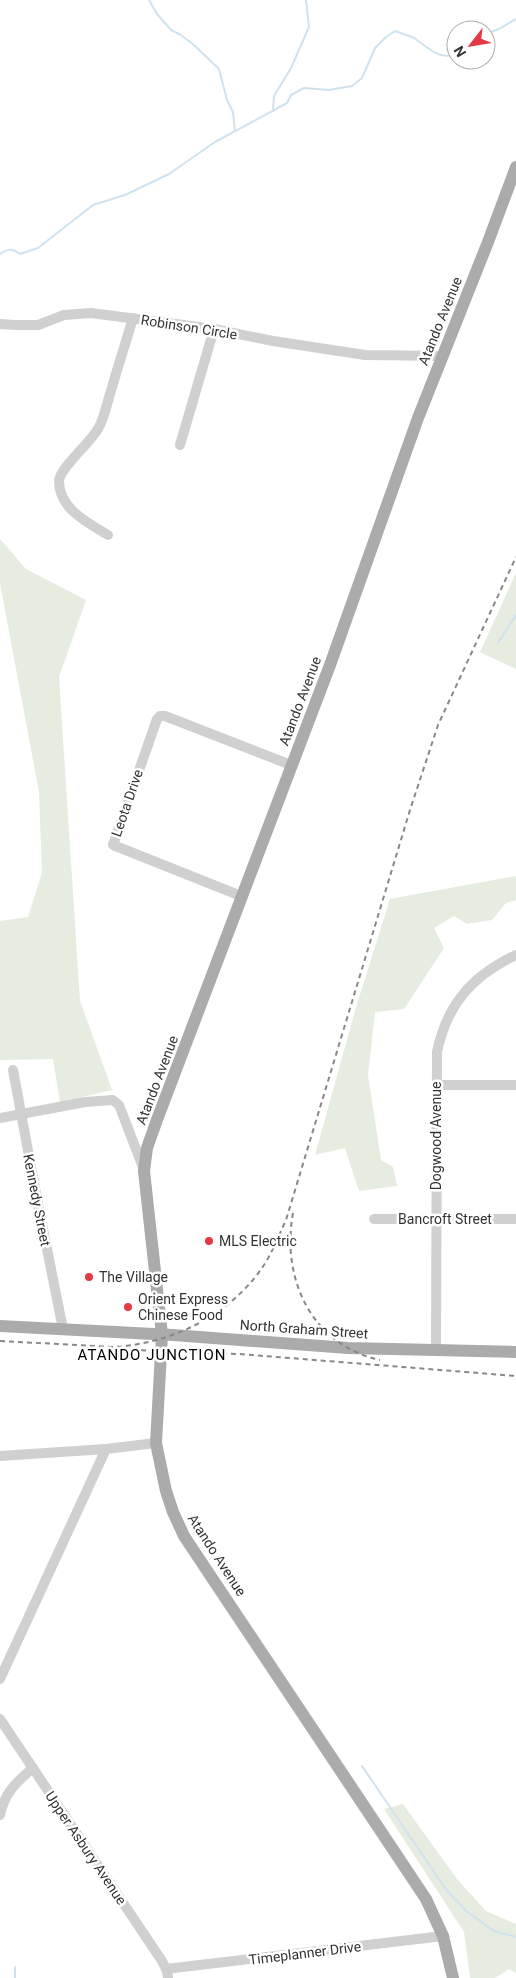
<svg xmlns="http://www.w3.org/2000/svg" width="516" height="1978" font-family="Roboto,sans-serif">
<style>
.green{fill:#e6ecdf}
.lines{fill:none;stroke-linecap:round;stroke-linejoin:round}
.stream{stroke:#cfe2ee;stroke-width:2}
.minor{stroke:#d0d0d0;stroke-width:10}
.major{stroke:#ababab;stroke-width:12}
.rail{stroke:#888;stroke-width:2;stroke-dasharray:5 4;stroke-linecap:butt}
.poi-dot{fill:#e63946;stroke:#fff;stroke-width:2}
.labels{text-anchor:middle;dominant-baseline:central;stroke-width:5;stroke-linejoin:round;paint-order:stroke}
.street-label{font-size:14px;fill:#333;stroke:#fff}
.poi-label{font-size:14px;fill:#333;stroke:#fff;text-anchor:start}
.neighbourhood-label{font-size:15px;letter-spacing:1px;fill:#000;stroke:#fff}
</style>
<rect width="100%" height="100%" fill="#fff"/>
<g class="green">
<polygon points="0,539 26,569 86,600 59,677 80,1001 112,1090 60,1102 53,1059 0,1060 0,921 28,917 42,873 39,792 0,583"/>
<polygon points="516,573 516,669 480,652"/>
<polygon points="516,876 516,900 506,903 492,920 467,924 454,916 434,928 444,948 404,1009 375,1012 368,1075 381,1160 393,1167 397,1186 359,1191 345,1148 315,1155 357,1004 390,899"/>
<polygon points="403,1804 457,1879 486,1911 516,1924 516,1973 509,1969 495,1978 470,1978 464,1932 384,1809"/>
</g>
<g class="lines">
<g class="stream">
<polyline points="149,0 157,14 171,30 181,35 194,45 219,69 227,100 233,112 235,131"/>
<polyline points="488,33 499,29 516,19"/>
<polyline points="273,111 274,96 291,68 309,27 306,0"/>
<path d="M0,254C8,249 12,248 20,254L38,248L93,205L125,195L169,174L215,142L287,103L291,95L304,88L329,90L352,86L362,78L375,48L386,37L395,31C401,33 408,35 414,38C425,45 443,64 456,52"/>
<polyline points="498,643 516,615"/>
<polyline points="362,1766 445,1888 466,1911 494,1931 516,1937"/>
<polyline points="15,1978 15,1967"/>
</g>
<g class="minor">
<polyline points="0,324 15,325 38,325 64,315 91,313 214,329 273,341 365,355 443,356"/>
<polyline points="180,445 214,329"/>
<path d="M108,535C88,523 59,509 59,481C60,467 91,443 99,427C105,416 107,402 111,391C118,366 126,342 133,318"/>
<polyline points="241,896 113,845 157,719 160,716 165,716 291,765"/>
<polyline points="13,1070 37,1199 63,1329"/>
<polyline points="436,1085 516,1085"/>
<polyline points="0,1118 85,1102 113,1100 119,1105 144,1170"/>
<polyline points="374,1219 516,1219"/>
<path d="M436,1351L437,1052C447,1004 472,976 516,955"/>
<polyline points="0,1456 106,1449"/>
<polyline points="0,1679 106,1449 156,1443"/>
<polyline points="0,1719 162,1961 167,1971 168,1978"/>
<path d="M0,1815C4,1794 16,1782 33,1768"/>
<polyline points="166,1969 443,1936"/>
</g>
<g class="major">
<polyline points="0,1326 173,1335 348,1348 516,1352"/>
<polyline points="453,1978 443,1936 426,1899 184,1536 173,1512 166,1491 156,1443 162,1335 144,1171 147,1148 158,1117 330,665 418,418 488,242 516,167"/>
</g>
<g class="rail">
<path d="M293,1213C281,1278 311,1345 380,1360"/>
<path d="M0,1341L115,1347C173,1343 231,1315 264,1265C273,1251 279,1235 286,1220L410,810L438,725L516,557"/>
<polyline points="132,1350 239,1354 516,1376"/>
</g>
</g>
<g class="poi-dot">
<circle cx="209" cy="1241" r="5"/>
<circle cx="89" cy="1277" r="5"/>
<circle cx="128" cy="1307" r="5"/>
</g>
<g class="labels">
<g class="street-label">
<text transform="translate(440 321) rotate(-68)">Atando Avenue</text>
<text transform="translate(189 327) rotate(9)">Robinson Circle</text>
<text transform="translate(300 701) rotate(-69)">Atando Avenue</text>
<text transform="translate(127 803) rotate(-71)">Leota Drive</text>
<text transform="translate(157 1080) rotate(-69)">Atando Avenue</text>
<text transform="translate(436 1136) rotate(-90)">Dogwood Avenue</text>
<text transform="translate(37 1200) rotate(79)">Kennedy Street</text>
<text x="445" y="1219">Bancroft Street</text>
<text transform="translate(304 1329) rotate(4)">North Graham Street</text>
<text transform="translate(217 1555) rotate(57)">Atando Avenue</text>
<text transform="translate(86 1848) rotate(56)">Upper Asbury Avenue</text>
<text transform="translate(305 1953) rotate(-7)">Timeplanner Drive</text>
</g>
<g class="poi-label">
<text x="219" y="1241">MLS Electric</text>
<text x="99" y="1277">The Village</text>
<text x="138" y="1299">Orient Express<tspan x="138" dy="16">Chinese Food</tspan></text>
</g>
<g class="neighbourhood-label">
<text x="152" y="1355">ATANDO JUNCTION</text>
</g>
</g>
<g transform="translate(471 45) rotate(239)"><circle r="24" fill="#ffffff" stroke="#adadad"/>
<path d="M0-4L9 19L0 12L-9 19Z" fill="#e63946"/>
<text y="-8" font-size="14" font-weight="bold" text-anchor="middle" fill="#333333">N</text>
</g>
</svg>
